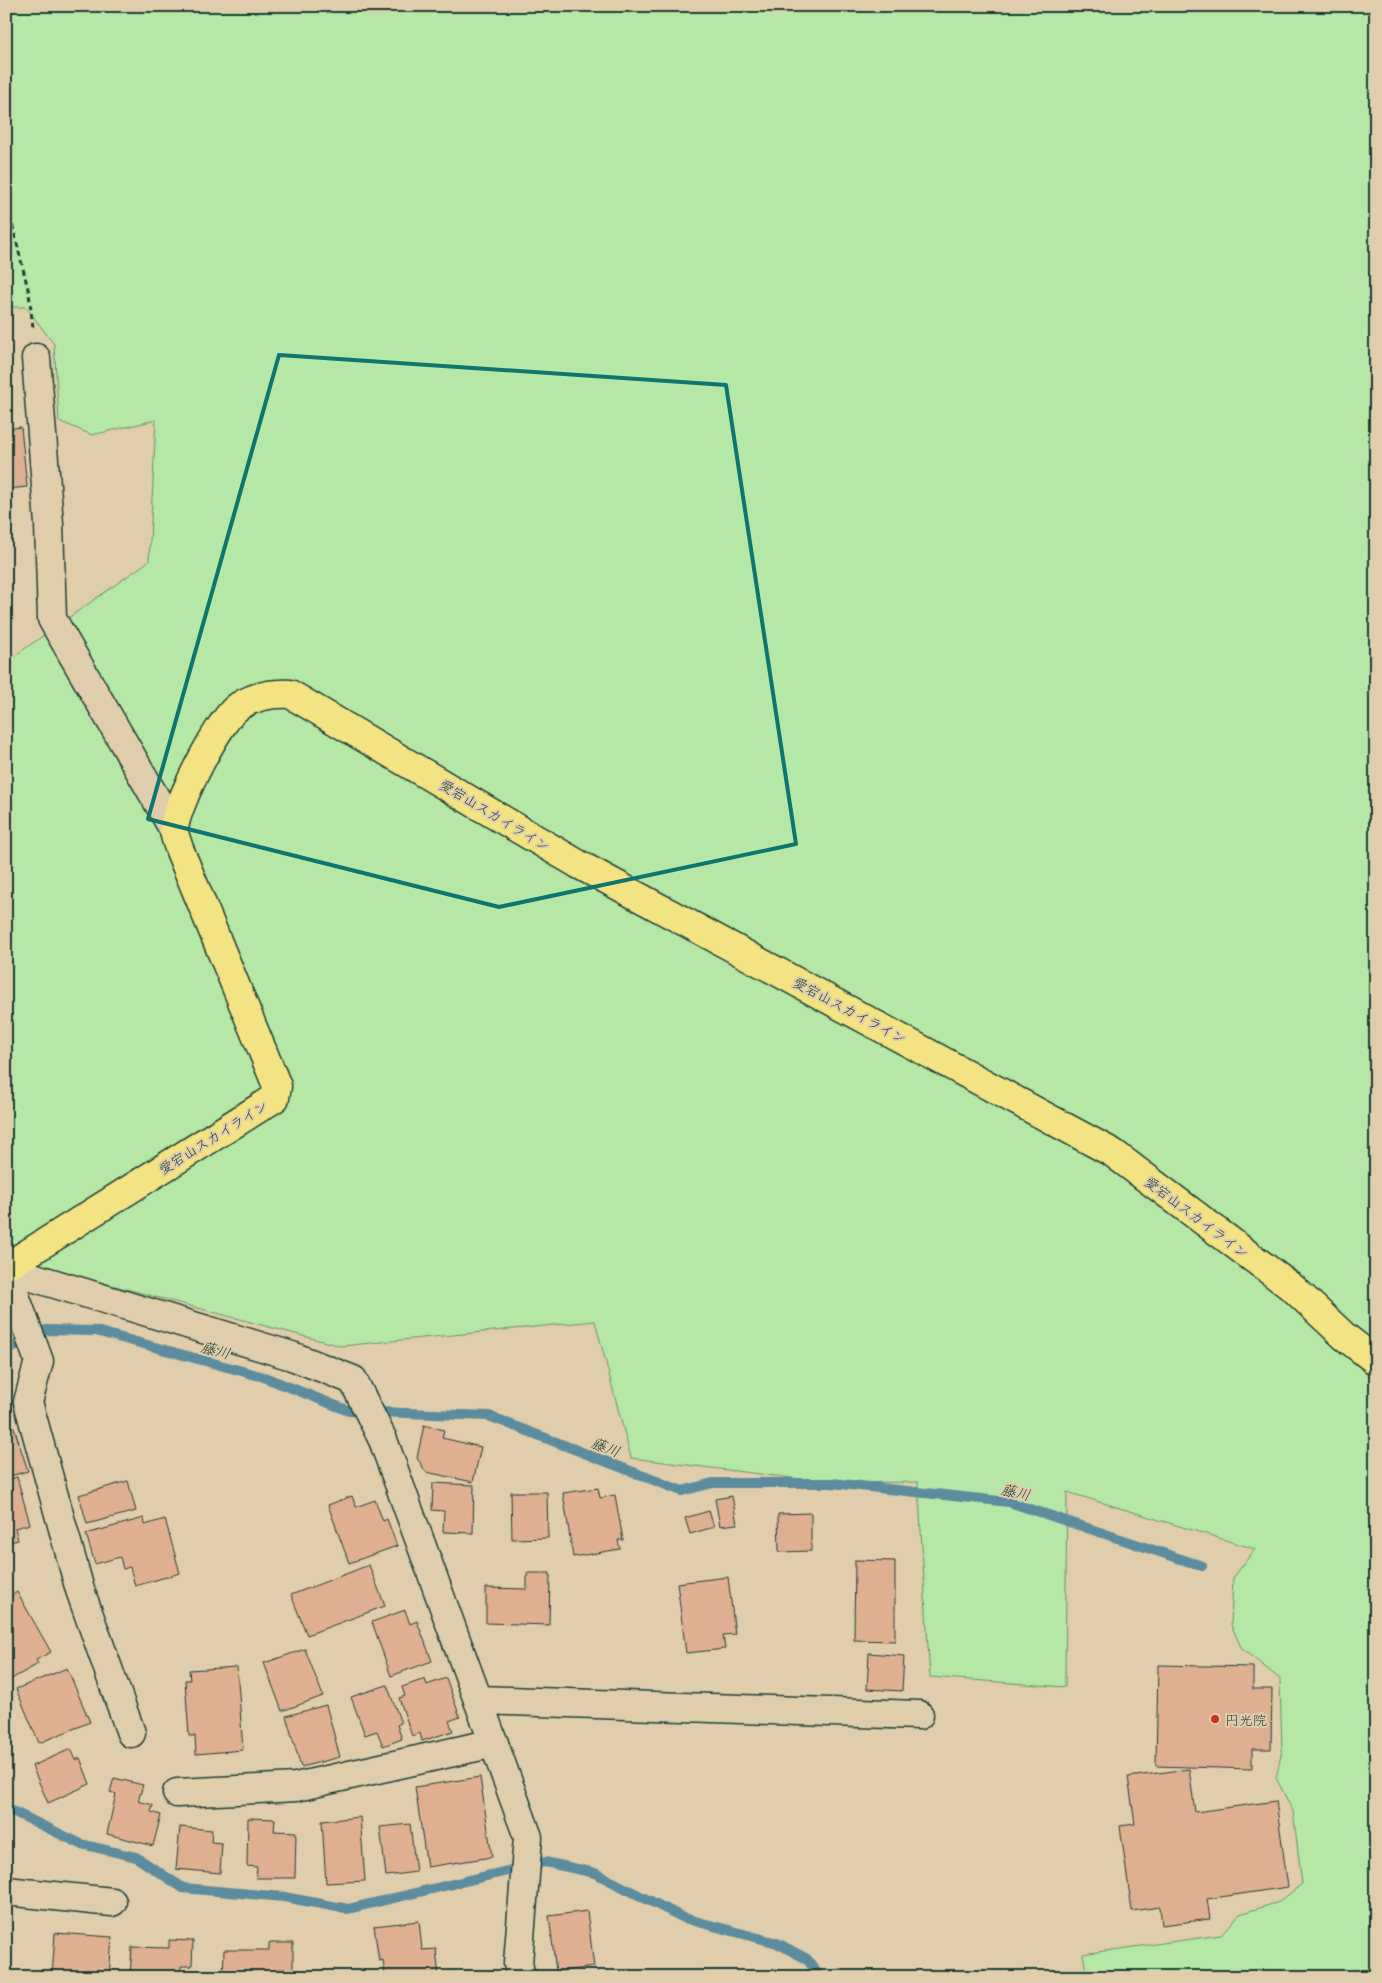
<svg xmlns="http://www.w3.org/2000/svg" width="1382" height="1983" font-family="'Playpen Sans','Klee One',sans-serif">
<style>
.green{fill:#b5e7a7;stroke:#6a926e}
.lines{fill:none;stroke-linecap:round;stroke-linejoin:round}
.stream{stroke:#5b8c9d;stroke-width:10}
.building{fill:#dfaf91;stroke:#1f3d34}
.minor-casing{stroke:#1f3d34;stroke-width:31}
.major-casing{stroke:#1f3d34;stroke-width:31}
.path{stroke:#1f3d34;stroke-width:3;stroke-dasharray:5 4;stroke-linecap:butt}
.minor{stroke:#e0cdab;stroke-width:28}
.major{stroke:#f4e382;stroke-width:28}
.marked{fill:none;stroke:#0f766e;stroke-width:4;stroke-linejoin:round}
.poi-dot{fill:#c8321e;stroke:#e0cdab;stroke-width:2}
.labels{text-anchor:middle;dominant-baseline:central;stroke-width:4;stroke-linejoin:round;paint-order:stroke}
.street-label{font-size:14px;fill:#1f3d34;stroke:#e0cdab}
.poi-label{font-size:14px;fill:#1f3d34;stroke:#e0cdab;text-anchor:start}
.water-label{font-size:15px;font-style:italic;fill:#24443d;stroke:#e0cdab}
</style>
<rect width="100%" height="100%" fill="#e0cdab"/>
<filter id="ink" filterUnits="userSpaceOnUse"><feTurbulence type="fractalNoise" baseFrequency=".02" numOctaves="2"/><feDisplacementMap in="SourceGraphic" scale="10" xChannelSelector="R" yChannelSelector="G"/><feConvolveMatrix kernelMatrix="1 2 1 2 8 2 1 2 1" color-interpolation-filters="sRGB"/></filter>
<g filter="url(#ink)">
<polygon class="green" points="20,6 1376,6 1376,1977 1087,1977 1083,1954 1221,1935 1240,1914 1279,1902 1302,1884 1293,1811 1276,1778 1282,1751 1280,1679 1242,1649 1231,1625 1233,1578 1255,1549 1067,1492 1065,1687 930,1677 918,1482 832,1483 631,1458 595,1321 341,1346 13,1259 6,1247 6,662 149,561 156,420 92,435 59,421 54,344 26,307 6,307 6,10"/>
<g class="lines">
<g class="stream">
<polyline points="6,1350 46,1330 96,1331 264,1377 349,1411 489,1416 682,1491 713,1483 832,1483 1009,1502 1202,1566"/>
<polyline points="6,1808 81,1844 136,1857 183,1888 284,1897 348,1909 545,1862 595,1873 684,1918 777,1943 807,1959 820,1977"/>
</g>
</g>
<g class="building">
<polygon points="6,419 7,429 21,427 27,487 8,489"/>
<polygon points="9,1412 28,1471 6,1477 6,1413"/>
<polygon points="424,1425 444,1430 442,1438 481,1447 473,1482 426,1472 417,1458"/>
<polygon points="17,1477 30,1524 15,1528 18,1540 6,1543 6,1480"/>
<polygon points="128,1481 136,1511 87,1524 79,1495"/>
<polygon points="433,1483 474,1485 473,1533 443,1532 444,1511 432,1510"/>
<polygon points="598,1488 600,1498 615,1495 623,1540 618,1540 620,1549 573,1557 563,1493"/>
<polygon points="511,1492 547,1492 548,1538 512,1539"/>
<polygon points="352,1496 356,1507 375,1500 383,1521 387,1519 397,1546 349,1563 328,1505"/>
<polygon points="732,1496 737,1524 720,1526 715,1499"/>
<polygon points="709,1511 714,1527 690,1534 685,1518"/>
<polygon points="811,1513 811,1551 779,1552 778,1514"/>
<polygon points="144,1518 145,1525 165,1519 180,1573 135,1586 130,1567 123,1569 120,1557 95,1564 86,1534"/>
<polygon points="855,1560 895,1561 895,1641 854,1640"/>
<polygon points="369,1565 385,1606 307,1635 291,1595"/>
<polygon points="527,1573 550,1573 549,1625 486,1623 486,1588 527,1589"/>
<polygon points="728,1577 735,1634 723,1635 725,1649 686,1653 677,1583"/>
<polygon points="17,1592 51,1652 36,1660 38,1664 6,1682 6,1599"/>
<polygon points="405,1610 410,1624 417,1621 432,1661 391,1676 372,1622"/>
<polygon points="305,1649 323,1696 282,1711 264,1663"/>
<polygon points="869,1653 904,1656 902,1691 867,1689"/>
<polygon points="1158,1665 1253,1667 1253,1689 1272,1689 1271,1749 1252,1749 1252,1769 1156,1766"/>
<polygon points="237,1667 243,1750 196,1754 195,1736 189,1736 185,1680 190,1680 189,1670"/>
<polygon points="67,1668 90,1722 39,1743 16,1689"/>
<polygon points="446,1678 460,1717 449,1721 453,1731 422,1741 420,1733 412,1736 399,1698 405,1696 402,1687 425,1679 427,1685"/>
<polygon points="387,1685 401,1723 397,1725 402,1739 383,1746 377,1731 365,1735 351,1697"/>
<polygon points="326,1705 340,1757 301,1767 286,1716"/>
<polygon points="71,1749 76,1760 80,1758 90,1784 48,1803 32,1766"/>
<polygon points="1189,1769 1195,1812 1276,1801 1288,1887 1207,1899 1210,1919 1162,1925 1160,1907 1132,1911 1120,1826 1135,1824 1128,1777"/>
<polygon points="480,1777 492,1857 427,1867 415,1787"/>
<polygon points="114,1778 143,1785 138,1801 153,1805 151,1812 161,1815 153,1846 107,1834 116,1794 110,1792"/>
<polygon points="360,1817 365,1881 326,1883 322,1821"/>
<polygon points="248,1818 275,1819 274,1831 296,1832 295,1878 256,1878 257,1867 247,1866"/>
<polygon points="410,1824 416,1872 386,1876 380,1827"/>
<polygon points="180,1827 212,1830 211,1842 222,1843 220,1873 176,1869"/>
<polygon points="587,1911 594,1967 556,1972 549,1916"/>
<polygon points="419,1921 422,1950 436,1949 439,1977 385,1977 383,1960 379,1961 374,1926"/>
<polygon points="55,1933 112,1937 109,1977 52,1977"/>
<polygon points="169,1940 193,1941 192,1966 181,1966 180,1977 130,1977 132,1947 169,1948"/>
<polygon points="269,1943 293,1943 293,1969 277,1969 277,1977 223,1977 224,1950 269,1950"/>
</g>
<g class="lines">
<defs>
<g id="minor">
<polyline points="36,358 49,524 52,619 174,830"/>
<polyline points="6,1269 292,1356 353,1380 383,1440 528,1837 518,1963 521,1977"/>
<polyline points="6,1271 39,1361 28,1402 80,1590 131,1733"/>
<polyline points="478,1700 919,1715"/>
<polyline points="177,1793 296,1787 494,1743"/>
<polyline points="6,1891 112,1902"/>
</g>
<path id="major" d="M6,1267L275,1098L277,1086L180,851C178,845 174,836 174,829C176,805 219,719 239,706C255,696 271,693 290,694L578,864L1113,1153L1294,1289L1344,1336L1376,1361"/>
</defs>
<use href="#minor" class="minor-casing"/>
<use href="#major" class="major-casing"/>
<polyline class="path" points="6,199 29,293 33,328"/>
<use href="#minor" class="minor"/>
<use href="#major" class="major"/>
</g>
</g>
<path class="marked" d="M279,355L726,385L796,844L499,907L148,819Z"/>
<circle class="poi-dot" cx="1215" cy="1719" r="5"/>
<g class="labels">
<g class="street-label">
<text transform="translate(495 815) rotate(31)">愛宕山スカイライン</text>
<text transform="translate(850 1010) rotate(28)">愛宕山スカイライン</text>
<text transform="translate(213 1137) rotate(-32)">愛宕山スカイライン</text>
<text transform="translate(1197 1217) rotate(37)">愛宕山スカイライン</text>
</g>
<g class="poi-label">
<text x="1225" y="1719">円光院</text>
</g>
<g class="water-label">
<text transform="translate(216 1349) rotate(15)">藤川</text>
<text transform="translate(606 1446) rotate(21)">藤川</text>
<text transform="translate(1016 1491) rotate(13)">藤川</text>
</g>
</g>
<rect width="1382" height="1983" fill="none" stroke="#e0cdab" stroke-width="25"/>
<rect x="12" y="12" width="1357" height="1958" fill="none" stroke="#1f3d34" stroke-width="2" filter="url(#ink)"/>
</svg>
